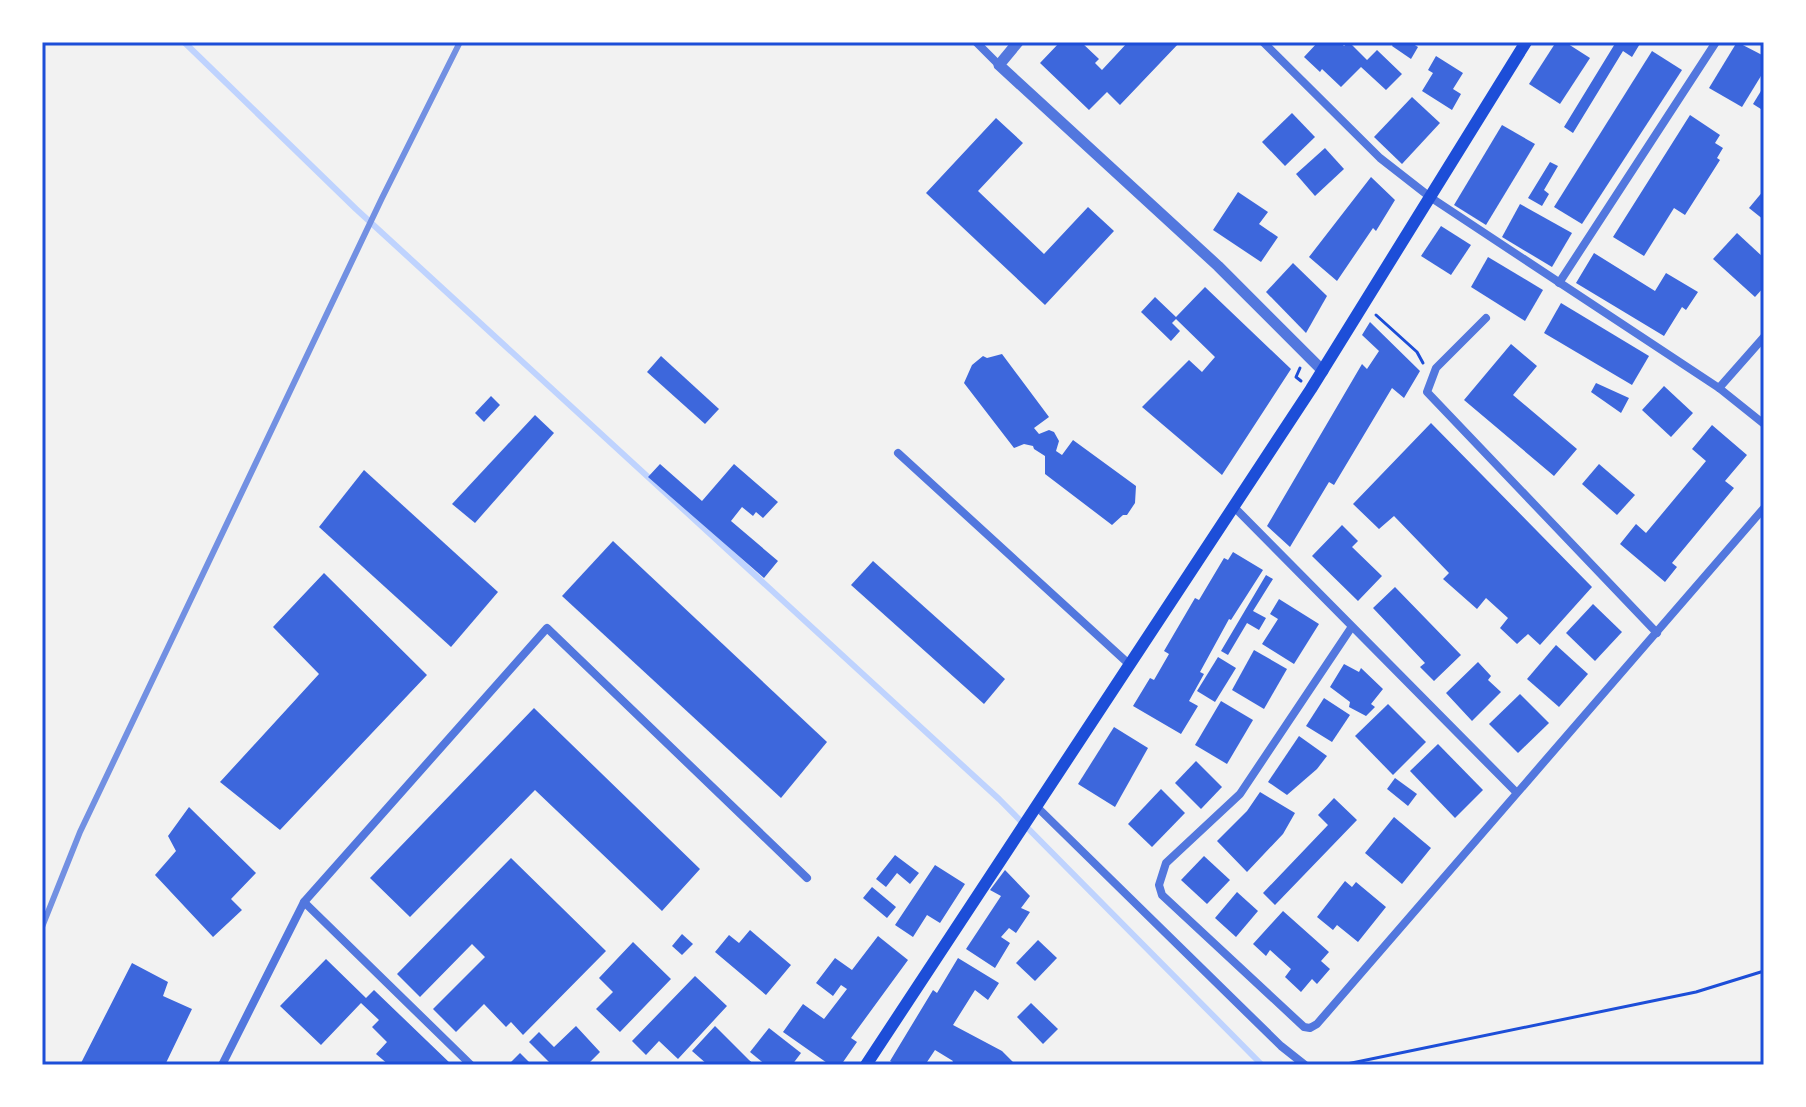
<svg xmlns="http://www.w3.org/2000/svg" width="1806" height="1107" font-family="Roboto,sans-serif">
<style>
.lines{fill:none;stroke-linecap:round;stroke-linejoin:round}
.stream{stroke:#bfd3fe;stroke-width:6}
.building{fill:#3d67dc}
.path{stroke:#1d4ed8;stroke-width:3}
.minor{stroke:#5277de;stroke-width:8}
.tertiary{stroke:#5277de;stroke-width:11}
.secondary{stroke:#1d4ed8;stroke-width:12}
.rail{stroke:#7290e2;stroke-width:6}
.neatline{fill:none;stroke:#1d4ed8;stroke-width:3}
</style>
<rect width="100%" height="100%" fill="#f2f2f2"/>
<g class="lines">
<polyline class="stream" points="184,42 356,209 999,799 1262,1065"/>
</g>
<g class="building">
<polygon points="1060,42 1081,42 1099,59 1095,63 1102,70 1128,42 1180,42 1120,105 1107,92 1089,110 1040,63"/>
<polygon points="1318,42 1340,42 1344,46 1349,42 1367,60 1377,50 1402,74 1386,90 1361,67 1341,87 1322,69 1320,72 1304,57"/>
<polygon points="1394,42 1410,42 1418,47 1411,59 1392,46"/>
<polygon points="1556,42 1565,42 1590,58 1560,104 1529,84"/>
<polygon points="1616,42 1641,42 1632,57 1623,51 1573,133 1564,127"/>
<polygon points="1737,42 1764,56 1764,71 1742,107 1709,88"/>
<polygon points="1652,51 1682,70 1582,224 1554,207"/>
<polygon points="1436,56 1463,73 1453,89 1461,94 1452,110 1422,91 1433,73 1428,70"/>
<polygon points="1764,86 1764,111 1753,104"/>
<polygon points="1412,97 1440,123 1402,164 1374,137"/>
<polygon points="1292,113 1315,137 1285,166 1262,142"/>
<polygon points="1690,115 1720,135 1715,143 1723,148 1717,158 1720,160 1685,215 1674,208 1644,256 1613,237"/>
<polygon points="996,118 1023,143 978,191 1044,254 1088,207 1114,231 1045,305 926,193"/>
<polygon points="1502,125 1535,144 1486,225 1454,205"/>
<polygon points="1325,148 1344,169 1315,196 1296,174"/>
<polygon points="1550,162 1558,166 1544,190 1549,194 1542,206 1528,198"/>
<polygon points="1371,177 1395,200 1376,231 1373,228 1337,281 1309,257"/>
<polygon points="1764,190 1764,220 1749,208"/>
<polygon points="1238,192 1268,212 1259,224 1278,237 1261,262 1213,230"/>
<polygon points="1520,204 1572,233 1552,267 1502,237"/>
<polygon points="1441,226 1471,245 1451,275 1421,256"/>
<polygon points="1737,233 1764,258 1764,287 1755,297 1713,259"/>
<polygon points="1594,253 1655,291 1666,273 1698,292 1686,310 1682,307 1664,336 1576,283"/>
<polygon points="1488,257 1543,290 1525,321 1471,287"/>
<polygon points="1293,263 1327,296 1306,333 1266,292"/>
<polygon points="1205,287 1291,369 1222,475 1142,407 1189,360 1202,372 1215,357 1176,319 1172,323 1180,331 1171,341 1141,312 1155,297 1176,317"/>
<polygon points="1561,303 1649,356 1632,385 1544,333"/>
<polygon points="1370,322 1420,371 1404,398 1392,388 1334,485 1329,482 1290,547 1267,526 1362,364 1367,369 1379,351 1362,335"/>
<polygon points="1511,344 1537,366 1513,395 1577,449 1554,476 1464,400"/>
<polygon points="1002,354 1049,417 1034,428 1039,434 1049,430 1054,432 1059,441 1056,451 1062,455 1073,440 1136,486 1135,503 1127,515 1123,515 1112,525 1045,474 1045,456 1034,449 1033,446 1024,444 1014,448 964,383 972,365 983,356 987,358"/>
<polygon points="661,356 719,409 705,424 647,372"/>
<polygon points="1596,383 1629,398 1621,413 1591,392"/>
<polygon points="1664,386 1693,413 1671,437 1642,410"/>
<polygon points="491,396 500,405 484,422 475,413"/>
<polygon points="535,415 554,433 475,523 452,504"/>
<polygon points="1431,423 1592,587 1540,645 1528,634 1517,644 1500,628 1508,618 1486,598 1477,609 1443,579 1449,573 1394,516 1379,529 1353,504"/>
<polygon points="1712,425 1747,455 1725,481 1734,488 1672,563 1677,567 1665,582 1620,544 1636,524 1646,533 1706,461 1692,449"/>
<polygon points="660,464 702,501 734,464 778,502 763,518 756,512 753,516 742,507 731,521 778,561 764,578 648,477"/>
<polygon points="1599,464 1635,495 1617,515 1582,484"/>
<polygon points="364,470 498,592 451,647 319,527"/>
<polygon points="1342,525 1358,541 1352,547 1382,576 1358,601 1312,556"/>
<polygon points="613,541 827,742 781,798 562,596"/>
<polygon points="1233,552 1263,570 1231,620 1229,619 1200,672 1204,674 1189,701 1198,706 1181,734 1133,706 1150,678 1154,680 1169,654 1164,651 1195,598 1199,600 1224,558 1228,560"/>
<polygon points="873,561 1005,679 984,704 851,585"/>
<polygon points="324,573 427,675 280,830 220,782 319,674 273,627"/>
<polygon points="1266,575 1273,579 1253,611 1266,618 1259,630 1247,623 1228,655 1221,651"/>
<polygon points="1395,587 1461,655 1434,681 1420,667 1425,663 1373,608"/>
<polygon points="1279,599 1319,624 1294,664 1262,644 1278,619 1270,614"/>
<polygon points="1593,604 1622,632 1595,661 1566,633"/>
<polygon points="1556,645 1588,674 1559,707 1527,679"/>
<polygon points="1254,650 1287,669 1264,709 1232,690"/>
<polygon points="1218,657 1236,668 1215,702 1197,691"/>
<polygon points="1478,662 1491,676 1488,680 1501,692 1472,721 1446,693"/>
<polygon points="1344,664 1359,672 1361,668 1383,689 1371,704 1375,707 1366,716 1349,707 1350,702 1330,687"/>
<polygon points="1520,694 1549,723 1518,753 1489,724"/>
<polygon points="1324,698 1350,715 1332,742 1306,726"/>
<polygon points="1221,701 1253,720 1227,764 1195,745"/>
<polygon points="1388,704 1426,742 1393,775 1355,736"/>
<polygon points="534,708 700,869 662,911 535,790 410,917 370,878"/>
<polygon points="1114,727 1148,748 1115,807 1078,784"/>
<polygon points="1299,736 1327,756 1317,769 1287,795 1268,782"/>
<polygon points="1438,744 1483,790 1455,818 1410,771"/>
<polygon points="1196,761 1222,787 1201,809 1175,783"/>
<polygon points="1395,778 1417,794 1408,806 1387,789"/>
<polygon points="1161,789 1185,813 1152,847 1128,824"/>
<polygon points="1260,792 1295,813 1283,834 1247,872 1217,841 1247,811"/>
<polygon points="1334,798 1357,820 1275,905 1263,893 1328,825 1318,815"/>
<polygon points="189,807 256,873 231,899 242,910 213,937 155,875 176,851 168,836"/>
<polygon points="1394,817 1431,848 1402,884 1365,853"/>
<polygon points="895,855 919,873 910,884 897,873 886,887 876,879"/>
<polygon points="1204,856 1230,880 1207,904 1181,880"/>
<polygon points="511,858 606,951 523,1035 511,1022 506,1027 484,1004 456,1032 433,1009 485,957 472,944 420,997 397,974"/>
<polygon points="935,865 965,884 940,923 927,915 913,937 895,925"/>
<polygon points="1005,870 1030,896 1021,908 1030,912 1016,933 1009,928 1001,937 1010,943 995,968 966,949 1001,896 990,890"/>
<polygon points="1345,881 1352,887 1356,882 1386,907 1358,942 1337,925 1333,930 1317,917"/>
<polygon points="872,887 896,907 887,918 863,898"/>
<polygon points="1237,892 1258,911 1236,937 1215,918"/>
<polygon points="1283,911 1329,952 1321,961 1330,969 1317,984 1312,979 1301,992 1285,977 1291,969 1270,950 1266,956 1253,944"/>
<polygon points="750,930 791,965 766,995 715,952 729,935 739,943"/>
<polygon points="682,934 693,944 682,955 672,946"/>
<polygon points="878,936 908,960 851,1038 857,1042 841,1065 830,1065 783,1032 803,1004 824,1019 847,989 841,985 833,996 816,983 835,958 852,970"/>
<polygon points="1038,940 1057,958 1035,981 1016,963"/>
<polygon points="633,942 671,979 620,1032 596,1009 613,992 599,978"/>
<polygon points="958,958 999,983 988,1000 975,990 953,1025 1002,1051 1016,1065 951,1065 953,1061 935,1050 925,1065 897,1065 890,1061 933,990 937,993"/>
<polygon points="326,959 366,998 374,990 452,1065 389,1065 376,1054 387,1042 372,1027 379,1020 361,1003 321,1045 280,1006"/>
<polygon points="132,963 168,982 163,996 192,1009 165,1065 80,1065"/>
<polygon points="695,976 727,1006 678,1059 659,1041 646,1055 632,1041"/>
<polygon points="1031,1003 1058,1029 1043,1044 1017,1017"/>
<polygon points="576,1026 600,1052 587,1065 552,1065 529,1042 539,1032 554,1047"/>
<polygon points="715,1026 749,1060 755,1065 708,1065 692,1051"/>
<polygon points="769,1028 801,1053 792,1065 766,1065 750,1052"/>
<polygon points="520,1053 532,1065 508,1065"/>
</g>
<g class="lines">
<g class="path">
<polyline points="1376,315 1417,352 1423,363"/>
<polyline points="1300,368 1296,377 1301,381"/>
<polyline points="1342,1065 1696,992 1764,971"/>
</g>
<g class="minor">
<polyline points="976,42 999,65"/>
<polyline points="1263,42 1380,158 1430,197 1719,388 1764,424"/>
<polyline points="1559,283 1716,42"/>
<polyline points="1486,318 1436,368 1427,392 1657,633"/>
<polyline points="1719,388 1764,337"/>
<polyline points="898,453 1130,665"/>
<polyline points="1234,507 1516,792"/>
<polyline points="1351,628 1240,794 1166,863 1159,885 1162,895 1304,1027 1310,1028 1317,1024 1764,508"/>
<polyline points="1037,807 1281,1046 1305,1065"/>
<polyline points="304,902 471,1065"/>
<polyline points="222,1065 304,902 547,628 807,878"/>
</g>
<polyline class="tertiary" points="1018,42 999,65 1218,266 1323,371"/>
<polyline class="secondary" points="866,1065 1311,389 1526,42"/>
<polyline class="rail" points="42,927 80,832 382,198 460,42"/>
</g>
<rect width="1806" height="1107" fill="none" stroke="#ffffff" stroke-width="88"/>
<rect x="44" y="44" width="1718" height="1019" class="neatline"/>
</svg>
